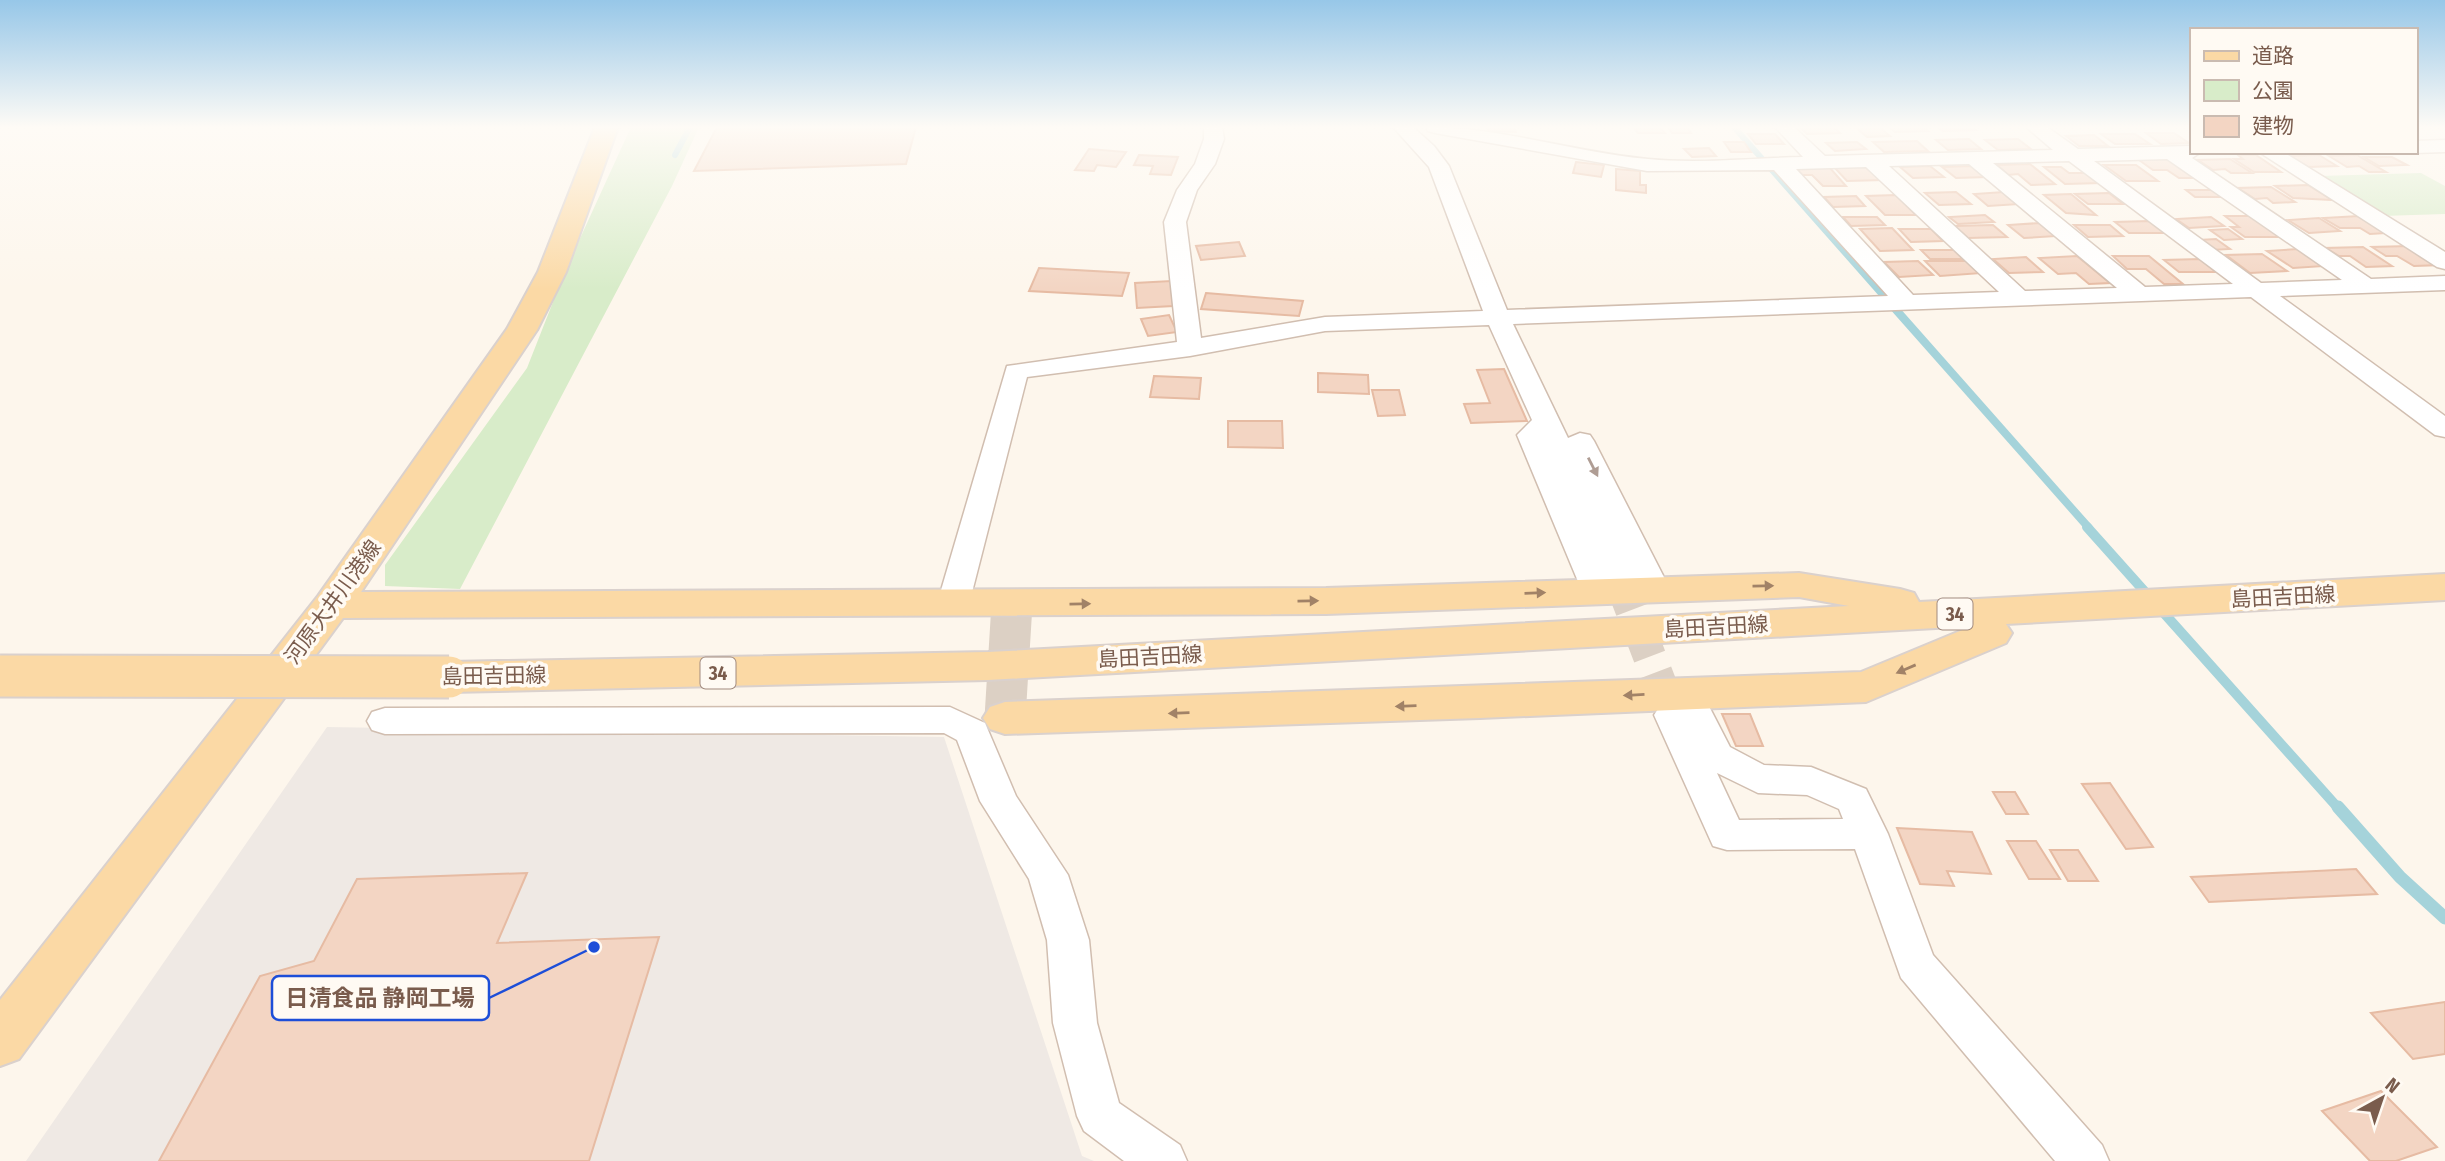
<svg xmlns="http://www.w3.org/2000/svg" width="2445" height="1161" font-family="'Fira Sans Condensed','Noto Sans JP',sans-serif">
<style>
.industrial{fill:#efe9e4}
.green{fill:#d8ecc9}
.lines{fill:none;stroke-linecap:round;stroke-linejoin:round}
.stream-far3{stroke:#a5d3da;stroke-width:6}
.stream-far2{stroke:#a5d3da;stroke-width:8}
.stream-far1{stroke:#a5d3da;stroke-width:10}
.stream{stroke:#a5d3da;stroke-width:13}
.building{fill:#f3d5c3;stroke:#e6bba3;stroke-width:2}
.minor-tunnel{stroke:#dcd0c4;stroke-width:33;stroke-dasharray:33 17;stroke-linecap:butt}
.major-tunnel{stroke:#dcd0c4;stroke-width:41;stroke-dasharray:41 21;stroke-linecap:butt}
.minor-casing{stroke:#d1beb0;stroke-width:3}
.major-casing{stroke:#dad1cd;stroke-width:4}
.minor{fill:#fff;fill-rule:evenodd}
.major{fill:#fbd9a5;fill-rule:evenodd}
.major-bridge-casing{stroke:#dad1cd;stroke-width:45;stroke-linecap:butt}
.major-bridge{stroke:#fbd9a5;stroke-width:41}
.oneway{fill:#af9d94}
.oneway2{fill:#a18267}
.labels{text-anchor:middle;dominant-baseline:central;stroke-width:7;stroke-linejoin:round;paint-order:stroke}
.shield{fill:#fffaf3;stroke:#a28b7f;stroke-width:2}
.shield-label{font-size:19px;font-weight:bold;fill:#7a5c4d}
.street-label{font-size:21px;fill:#7a5c4d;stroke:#fffaf3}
.leader{fill:none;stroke:#1d4ed8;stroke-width:2.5}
.callout-dot{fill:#1d4ed8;stroke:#fffaf3;stroke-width:2.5}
.callout{fill:#fffaf3;stroke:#1d4ed8;stroke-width:2.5}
.callout-label{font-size:23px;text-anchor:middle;font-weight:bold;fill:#7a5c4d}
</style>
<rect width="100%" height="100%" fill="#fdf6ec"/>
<polygon class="industrial" points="327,727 944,737 1082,1156 1094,1161 26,1161"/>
<g class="green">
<polygon points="631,127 699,127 672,186 460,589 385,586 385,565 527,368 566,269"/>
<polygon points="2421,173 2445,186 2445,214 2382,216 2319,176"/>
</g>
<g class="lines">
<g class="stream-far3">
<polyline points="1734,127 1891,305"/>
<polyline points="675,155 690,127"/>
</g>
<polyline class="stream-far2" points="1890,303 2089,528"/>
<polyline class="stream-far1" points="2087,527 2339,809"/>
<polyline class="stream" points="2338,807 2400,877 2445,918"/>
</g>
<g class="building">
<polygon points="717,127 916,127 906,164 694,171"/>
<polygon points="1487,127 1514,127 1516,132 1489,131"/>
<polygon points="1633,127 1660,127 1665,133 1638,133"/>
<polygon points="1668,127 1687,127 1691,133 1672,133"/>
<polygon points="1800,127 1834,127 1840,133 1807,134"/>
<polygon points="1855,127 1879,127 1890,136 1867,137"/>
<polygon points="1889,127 1923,127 1928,131 1895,132"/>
<polygon points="1937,127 1971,127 1976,130 1943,131"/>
<polygon points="2146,133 2174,133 2189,143 2161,144"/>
<polygon points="1748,134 1775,134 1784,144 1756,144"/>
<polygon points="2101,134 2135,134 2150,144 2115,144"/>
<polygon points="2094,135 2108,146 2079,146 2066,136"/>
<polygon points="1969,139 1981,149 1948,150 1936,140"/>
<polygon points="2018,139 2031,149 1998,150 1985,140"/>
<polygon points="1917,141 1928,151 1884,152 1873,142"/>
<polygon points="1724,142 1744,142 1751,152 1731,152"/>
<polygon points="1857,142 1866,149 1835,151 1826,143"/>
<polygon points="1709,148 1716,156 1692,157 1684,149"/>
<polygon points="1089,149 1126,152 1116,167 1097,165 1094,171 1075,170"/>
<polygon points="1139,155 1178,157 1171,175 1150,174 1153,166 1134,165"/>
<polygon points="2238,155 2256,155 2281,172 2254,172 2234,159 2243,159"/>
<polygon points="2319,155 2337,166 2308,167 2290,156"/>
<polygon points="2357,155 2386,172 2369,172 2359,166 2347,167 2329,156"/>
<polygon points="2364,157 2392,157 2407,165 2379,166"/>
<polygon points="2173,159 2199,178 2179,178 2167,170 2153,170 2139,160"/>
<polygon points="2230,159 2252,173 2231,173 2225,169 2213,170 2198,160"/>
<polygon points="1576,162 1604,165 1601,177 1573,173"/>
<polygon points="2030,164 2055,184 2031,185 2018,174 2008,175 1997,165"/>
<polygon points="2104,165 2136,165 2158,181 2126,181"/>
<polygon points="1930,166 1944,177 1913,178 1900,167"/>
<polygon points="1972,166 1986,177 1956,178 1942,167"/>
<polygon points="1795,167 1830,168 1846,186 1823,186 1812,175 1802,175"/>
<polygon points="1834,167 1865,167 1882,180 1847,181"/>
<polygon points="2044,167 2061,167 2069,173 2087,173 2100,183 2065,184"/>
<polygon points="1616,169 1640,171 1640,185 1646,185 1646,193 1616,190"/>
<polygon points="2308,185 2332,200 2293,198 2275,186"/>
<polygon points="2271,187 2295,202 2273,203 2267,198 2255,199 2238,188"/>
<polygon points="2186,190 2215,190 2224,197 2195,197"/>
<polygon points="1956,192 1971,204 1939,205 1925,193"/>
<polygon points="2004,192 2020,204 1988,206 1974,194"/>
<polygon points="2109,193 2123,204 2088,204 2075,194"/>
<polygon points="2071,194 2096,215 2066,213 2044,195"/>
<polygon points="1896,195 1916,215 1885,215 1866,196"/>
<polygon points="1856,196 1865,206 1833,207 1824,197"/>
<polygon points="1985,215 1994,222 1958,224 1949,217"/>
<polygon points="2225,216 2253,216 2282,237 2245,237 2231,227 2239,227"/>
<polygon points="2359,216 2387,233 2370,234 2360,228 2340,228 2323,218"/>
<polygon points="1843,217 1877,217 1885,225 1851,226"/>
<polygon points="2211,217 2224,226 2189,228 2176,219"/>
<polygon points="2319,218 2340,231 2309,233 2288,220"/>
<polygon points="2150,221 2165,233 2129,233 2115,222"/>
<polygon points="2040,223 2057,236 2024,238 2008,225"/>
<polygon points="1993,225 2007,237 1968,238 1954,226"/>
<polygon points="2074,225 2110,225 2123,236 2088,237"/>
<polygon points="1892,228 1913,250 1880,251 1860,229"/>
<polygon points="1899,229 1931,229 1943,241 1911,242"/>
<polygon points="2228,229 2242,239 2224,240 2210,230"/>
<polygon points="2216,239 2230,249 2211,250 2197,240"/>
<polygon points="1239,242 1245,256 1201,260 1196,246"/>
<polygon points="2410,246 2441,265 2414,266 2397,256 2386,256 2372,247"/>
<polygon points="2363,247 2392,266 2366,267 2350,256 2339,256 2326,248"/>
<polygon points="2298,249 2324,266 2293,268 2267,251"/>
<polygon points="1921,250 1954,250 1963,259 1930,259"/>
<polygon points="2262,254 2287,271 2250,273 2226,255"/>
<polygon points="2077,256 2110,283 2089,284 2076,273 2058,274 2039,258"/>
<polygon points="2113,256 2149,256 2183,284 2164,284 2146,269 2127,269"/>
<polygon points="2026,257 2043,272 2009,273 1993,259"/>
<polygon points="2201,259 2216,272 2179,272 2164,260"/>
<polygon points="1918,261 1933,275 1899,277 1884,262"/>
<polygon points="1925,261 1968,261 1982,273 1940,276"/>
<polygon points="1039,268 1129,273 1122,296 1029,291"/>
<polygon points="1171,281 1173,306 1137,308 1135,283"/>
<polygon points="1206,293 1303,301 1299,316 1201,309"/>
<polygon points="1169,315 1177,332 1148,336 1141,319"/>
<polygon points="1504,369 1527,421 1471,423 1464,404 1490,403 1477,370"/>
<polygon points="1318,373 1368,375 1369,394 1318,392"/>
<polygon points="1154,376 1201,378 1199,399 1150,397"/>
<polygon points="1372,390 1399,390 1405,415 1378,416"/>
<polygon points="1228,421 1282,421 1283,448 1228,447"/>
<polygon points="1722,714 1750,714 1763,746 1736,746"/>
<polygon points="2110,783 2153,847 2126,849 2082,784"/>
<polygon points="1993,792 2015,792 2028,814 2006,814"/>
<polygon points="1897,828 1972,832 1991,874 1947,871 1954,886 1920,884"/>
<polygon points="2007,841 2036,841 2060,879 2029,879"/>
<polygon points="2050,850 2078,850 2098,881 2068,881"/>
<polygon points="2356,869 2377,894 2209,902 2191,877"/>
<polygon points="527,873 497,943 659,937 589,1161 159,1161 260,976 314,961 357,879"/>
<polygon points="2445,1002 2445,1054 2413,1059 2371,1013"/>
<polygon points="2381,1091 2437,1147 2396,1161 2370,1161 2322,1111"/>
</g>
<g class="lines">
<polyline class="minor-tunnel" points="1620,579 1672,715"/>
<polyline class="major-tunnel" points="1005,718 1012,604"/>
<defs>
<g id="minor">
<path d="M1204,127H1222L1224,139L1215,164L1197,190L1186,222L1201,338L1325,317L1483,311L1429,167L1393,127H1413L1434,146L1449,166L1507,310L1888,296L1774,170L1647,171L1435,133L1428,131L1426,127C1501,127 1573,152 1648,159C1699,164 1752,158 1803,157L1775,127H1794L1825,156L2053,150L2026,127H2047L2078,149L2191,146V152H2201L2192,158L2371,279L2445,276V290L2280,296L2445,416V437L2435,435L2251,297L1513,324L1568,438L1580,433L1590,435L1594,441L1670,589L1665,596L1654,599L1643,596L1634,581L1631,586L1620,589L1612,587L1614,591L1609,598L1598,601L1587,598L1582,591L1517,435L1532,420L1489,325L1325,331L1190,356L1027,377L969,604L964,611L953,615L942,611L937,604L1007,366L1177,342L1164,222L1177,190L1195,164L1204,139ZM2167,159L2342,280L2261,283L2094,161ZM2069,161L2233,284L2145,287L1993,163ZM1969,164L2117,288L2025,291L1889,166ZM1866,167L1999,292L1913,295L1796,169Z"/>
<polygon points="2445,140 2445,152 2415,153 2412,152 2415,152 2415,141"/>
<polygon points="2259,152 2283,152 2445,252 2445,269 2437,267"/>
<path d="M1685,680L1697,683L1730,747L1764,765L1811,767L1866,789L1888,834L1933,955L2102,1145L2109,1161H2055L1901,978L1855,849L1727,850L1713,846L1654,715L1660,706L1673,703L1668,692L1673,683ZM1717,773L1758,793L1807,795L1839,809L1843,819L1739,820Z"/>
<polygon points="950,707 985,723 1016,796 1068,875 1089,940 1097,1023 1119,1103 1180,1145 1187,1161 1124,1161 1084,1131 1077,1116 1053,1023 1047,940 1029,879 980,801 957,740 944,733 385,734 372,730 367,721 372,712 385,708"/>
</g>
<polygon id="major" points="595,127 618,127 566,272 537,330 361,592 1326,588 1799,573 1900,589 1914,593 1919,602 2445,574 2445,600 2006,624 2012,633 2006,643 1866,702 1480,718 1005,734 990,729 983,718 990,707 1005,702 1861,672 1972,626 988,680 449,692 434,687 428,677 434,667 449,662 988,652 1849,606 1799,597 1326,614 343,618 19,1059 0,1066 0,1000 318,596 507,329 538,272"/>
</defs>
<use href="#minor" class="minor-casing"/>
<use href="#major" class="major-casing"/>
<use href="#minor" class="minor"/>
<use href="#major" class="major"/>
<defs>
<polyline id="major-bridge" points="0,676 449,677"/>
</defs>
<use href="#major-bridge" class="major-bridge-casing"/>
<use href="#major-bridge" class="major-bridge"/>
</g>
<defs><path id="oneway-solid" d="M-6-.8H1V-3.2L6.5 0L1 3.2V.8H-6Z" transform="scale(1.75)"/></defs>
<use class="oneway" href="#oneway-solid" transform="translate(1593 467) rotate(63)"/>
<g class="oneway2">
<use href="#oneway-solid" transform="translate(1763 586) rotate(-1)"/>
<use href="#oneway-solid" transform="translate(1535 593) rotate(-2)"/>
<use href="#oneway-solid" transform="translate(1308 601) rotate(-1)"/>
<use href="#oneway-solid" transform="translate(1080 604) rotate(-1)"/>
<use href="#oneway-solid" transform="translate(1906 669) rotate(157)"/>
<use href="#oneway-solid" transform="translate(1634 695) rotate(177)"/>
<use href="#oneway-solid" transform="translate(1406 706) rotate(178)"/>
<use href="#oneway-solid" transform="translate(1179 713) rotate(178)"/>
</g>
<linearGradient id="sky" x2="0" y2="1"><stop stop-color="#97c7e8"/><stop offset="0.44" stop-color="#fefbf6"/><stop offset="1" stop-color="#fefbf6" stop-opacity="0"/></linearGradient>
<rect width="2445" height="289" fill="url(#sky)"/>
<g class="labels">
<g class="shield">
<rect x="1937.5" y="598.5" width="35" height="31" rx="5"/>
<rect x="700.5" y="657.5" width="35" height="31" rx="5"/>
</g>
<g class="shield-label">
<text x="1955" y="614">34</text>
<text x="718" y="673">34</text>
</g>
<g class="street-label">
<text transform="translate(2283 597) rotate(-3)">島田吉田線</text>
<text transform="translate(333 602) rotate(-54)">河原大井川港線</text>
<text transform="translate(1716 627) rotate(-3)">島田吉田線</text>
<text transform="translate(1150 657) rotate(-3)">島田吉田線</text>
<text transform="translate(494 676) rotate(-1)">島田吉田線</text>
</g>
</g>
<path class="leader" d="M594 947L489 998"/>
<circle class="callout-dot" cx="594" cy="947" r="7"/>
<rect class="callout" x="272" y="976" width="217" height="44" rx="7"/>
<g class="callout-label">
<text x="380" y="1006">日清食品 静岡工場</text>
</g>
<rect x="2190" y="28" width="228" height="126" fill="#fffaf3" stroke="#cabbb1" stroke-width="2"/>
<rect x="2204" y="51" width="35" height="10" fill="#fbd9a5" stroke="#cabbb1" stroke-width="2"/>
<text x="2252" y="63" font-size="21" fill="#7a5c4d">道路</text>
<rect x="2204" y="80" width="35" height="21" fill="#d8ecc9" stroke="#cabbb1" stroke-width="2"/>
<text x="2252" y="98" font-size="21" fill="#7a5c4d">公園</text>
<rect x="2204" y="116" width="35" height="21" fill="#f3d5c3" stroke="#cabbb1" stroke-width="2"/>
<text x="2252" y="133" font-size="21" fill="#7a5c4d">建物</text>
<g transform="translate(2382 1098) rotate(40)" stroke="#fffaf3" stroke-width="5" paint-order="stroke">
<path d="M0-5L12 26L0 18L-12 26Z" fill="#7a5c4d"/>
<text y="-10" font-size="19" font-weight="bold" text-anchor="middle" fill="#7a5c4d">N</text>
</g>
</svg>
